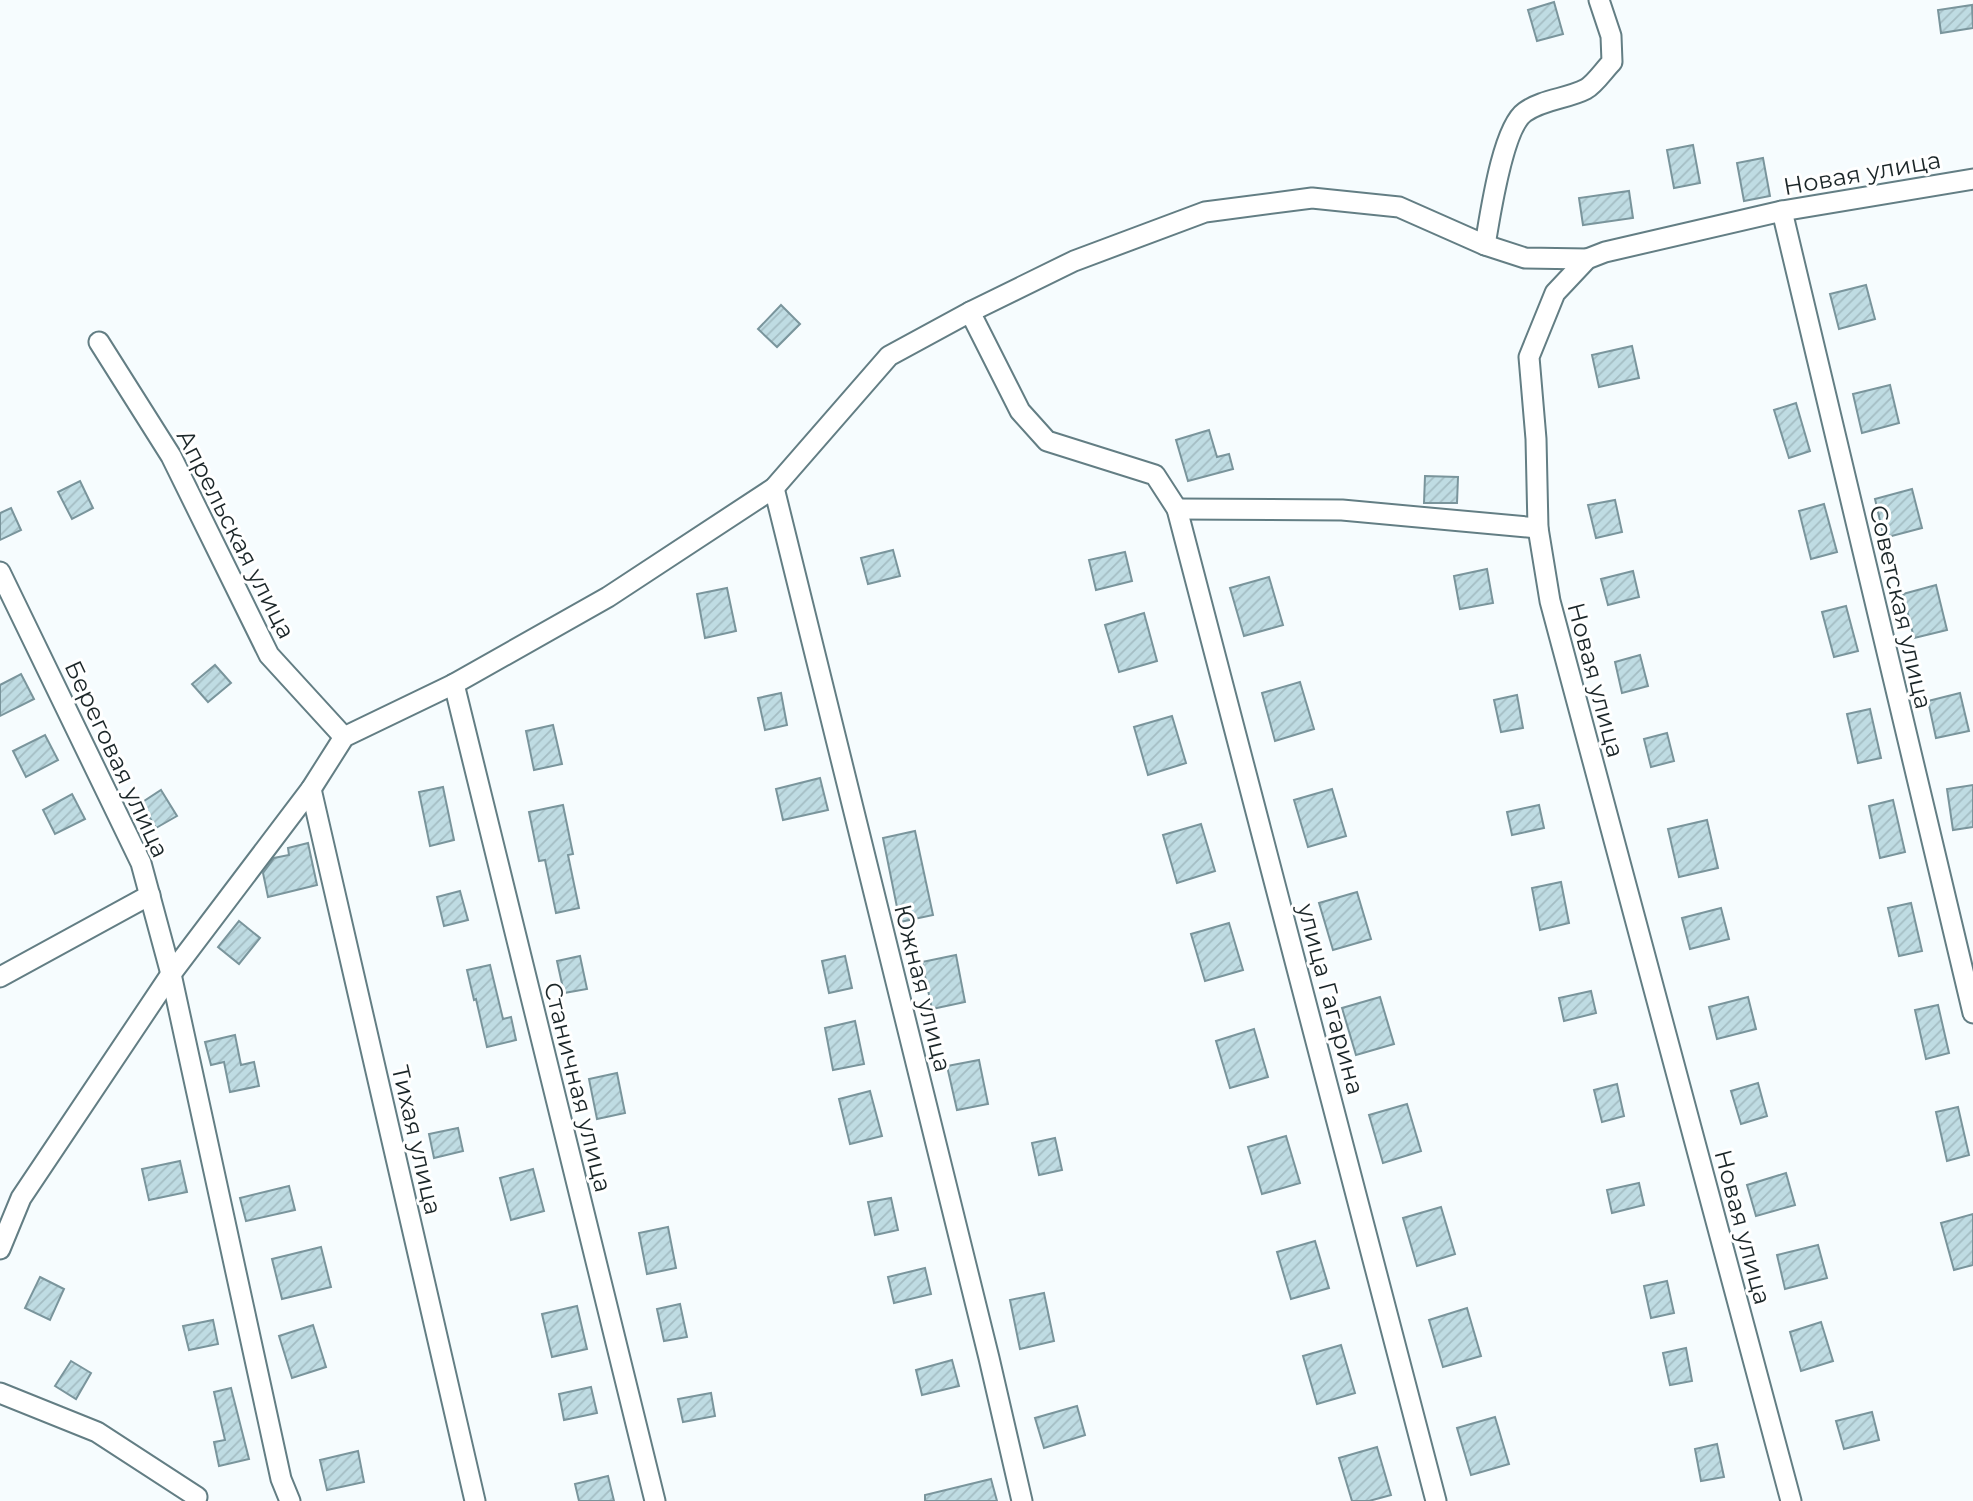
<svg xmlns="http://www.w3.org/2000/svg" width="1973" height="1501" font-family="Montserrat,sans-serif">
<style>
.building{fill:url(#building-hatch);stroke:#7a959c;stroke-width:2}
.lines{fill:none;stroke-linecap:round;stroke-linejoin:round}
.minor-casing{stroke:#637e84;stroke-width:23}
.minor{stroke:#fff;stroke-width:19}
.labels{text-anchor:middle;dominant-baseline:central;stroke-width:6;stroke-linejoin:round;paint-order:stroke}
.street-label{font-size:24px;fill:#1b2628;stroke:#fff}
</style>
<defs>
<pattern id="building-hatch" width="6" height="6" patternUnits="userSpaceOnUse" patternTransform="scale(1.75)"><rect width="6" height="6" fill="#bfdce3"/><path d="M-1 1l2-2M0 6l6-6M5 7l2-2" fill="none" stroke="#a4bdc3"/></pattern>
</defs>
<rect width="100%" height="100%" fill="#f6fcfe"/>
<g class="building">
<polygon points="1554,2 1563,34 1537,41 1528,10"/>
<polygon points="1972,5 1973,28 1941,33 1938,10"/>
<polygon points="1693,145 1700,183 1674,188 1667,150"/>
<polygon points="1763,158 1770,196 1744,201 1737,163"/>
<polygon points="1629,191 1633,218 1583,225 1579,198"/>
<polygon points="1866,285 1875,319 1839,329 1830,294"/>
<polygon points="781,305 800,324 777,347 758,329"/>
<polygon points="1632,346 1639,378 1599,387 1592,355"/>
<polygon points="1890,385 1899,423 1862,433 1853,394"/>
<polygon points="1796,403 1810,451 1789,458 1774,410"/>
<polygon points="1209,430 1217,457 1229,454 1233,469 1188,481 1176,440"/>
<polygon points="1425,476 1458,477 1457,503 1424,503"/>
<polygon points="80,481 93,508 72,519 58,492"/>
<polygon points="1912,489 1922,528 1884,538 1875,499"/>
<polygon points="1615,500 1622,532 1596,538 1588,505"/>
<polygon points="1824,504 1837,552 1811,559 1799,511"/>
<polygon points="11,508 21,530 0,540 0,513"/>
<polygon points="893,550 900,576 868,584 861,558"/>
<polygon points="1125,552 1132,581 1096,590 1089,560"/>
<polygon points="1487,569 1493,603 1460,609 1454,576"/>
<polygon points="1633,571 1639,597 1608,605 1601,579"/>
<polygon points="1269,577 1283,625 1244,636 1230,588"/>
<polygon points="1936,585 1947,630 1914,638 1903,594"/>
<polygon points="727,588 736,631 705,638 697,594"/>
<polygon points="1846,606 1858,651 1834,657 1822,612"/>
<polygon points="1144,613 1157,661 1119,672 1105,625"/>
<polygon points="1640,655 1648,686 1622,693 1615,662"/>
<polygon points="215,665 231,683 208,702 192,684"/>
<polygon points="21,674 34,699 0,716 0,685"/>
<polygon points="1300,682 1314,729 1275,741 1262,693"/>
<polygon points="781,693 787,725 765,730 758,698"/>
<polygon points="1960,693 1969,731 1936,738 1928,701"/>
<polygon points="1517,695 1523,728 1501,732 1494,700"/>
<polygon points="1870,709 1881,758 1858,763 1847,714"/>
<polygon points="1172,716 1186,763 1148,775 1134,727"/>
<polygon points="553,725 562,764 534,770 526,731"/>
<polygon points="1667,733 1674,761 1651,767 1644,739"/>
<polygon points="45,735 58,760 26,777 13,751"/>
<polygon points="820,778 828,810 783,820 776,789"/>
<polygon points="1973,785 1973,827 1953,830 1947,789"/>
<polygon points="443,787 454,840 430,846 419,792"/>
<polygon points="1332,789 1346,836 1308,847 1294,800"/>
<polygon points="161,790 177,816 156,828 141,803"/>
<polygon points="72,794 85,819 55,834 43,810"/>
<polygon points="1893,800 1905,852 1880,858 1869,806"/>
<polygon points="563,805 573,854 568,855 579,908 556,913 545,860 539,861 529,812"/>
<polygon points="1539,805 1544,828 1512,835 1507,812"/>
<polygon points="1707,820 1718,868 1679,877 1668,829"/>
<polygon points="1201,824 1215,871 1177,883 1163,835"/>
<polygon points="915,831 933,915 900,922 883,838"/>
<polygon points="308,843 317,885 268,897 263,873 274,858 289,855 288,848"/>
<polygon points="1561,882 1569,923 1540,930 1532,888"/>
<polygon points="460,891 468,920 444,926 437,897"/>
<polygon points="1357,892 1371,939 1333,950 1319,903"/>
<polygon points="1911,903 1922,951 1899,956 1888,908"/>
<polygon points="1721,908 1729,939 1690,949 1682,918"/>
<polygon points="239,921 260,938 239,964 218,947"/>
<polygon points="1229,923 1243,970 1205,981 1191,934"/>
<polygon points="956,955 965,1002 932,1009 922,962"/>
<polygon points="580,956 587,989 564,993 557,961"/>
<polygon points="845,956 852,988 829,993 822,961"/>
<polygon points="490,965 503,1019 511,1017 516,1040 487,1047 476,999 474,1000 467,970"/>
<polygon points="1591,991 1596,1013 1564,1021 1559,998"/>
<polygon points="1380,997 1394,1044 1356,1055 1342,1008"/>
<polygon points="1748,997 1756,1029 1717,1039 1709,1007"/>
<polygon points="1938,1005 1949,1053 1926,1059 1915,1010"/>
<polygon points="855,1021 864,1064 833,1070 825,1028"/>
<polygon points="1254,1029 1268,1077 1230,1088 1216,1041"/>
<polygon points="235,1035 241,1065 254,1062 259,1086 230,1092 224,1062 211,1065 205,1042"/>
<polygon points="979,1060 988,1104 957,1110 947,1066"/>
<polygon points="617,1073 625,1113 597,1119 589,1079"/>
<polygon points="1758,1083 1767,1116 1741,1124 1731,1091"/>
<polygon points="1617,1084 1624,1116 1602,1122 1594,1090"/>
<polygon points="870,1091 882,1136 850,1144 839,1099"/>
<polygon points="1407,1104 1421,1151 1383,1163 1369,1115"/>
<polygon points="1958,1107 1969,1155 1947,1161 1936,1112"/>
<polygon points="458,1128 463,1151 434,1158 429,1134"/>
<polygon points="1286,1136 1300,1183 1262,1194 1248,1147"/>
<polygon points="1055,1138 1062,1170 1039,1175 1032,1143"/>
<polygon points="180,1161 187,1192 149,1200 142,1169"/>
<polygon points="533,1169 544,1211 511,1220 500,1178"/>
<polygon points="1786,1173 1795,1205 1756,1216 1747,1185"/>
<polygon points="1639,1183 1644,1205 1612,1213 1607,1190"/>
<polygon points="289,1186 295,1210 246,1221 240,1198"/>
<polygon points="891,1198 898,1230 875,1235 868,1202"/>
<polygon points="1441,1207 1455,1254 1417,1266 1403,1218"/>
<polygon points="1973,1214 1973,1265 1954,1270 1941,1223"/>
<polygon points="668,1227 676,1268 647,1274 639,1233"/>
<polygon points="1315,1241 1329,1288 1291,1299 1277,1252"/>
<polygon points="1818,1245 1827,1278 1785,1289 1777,1255"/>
<polygon points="321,1247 331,1287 282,1299 272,1259"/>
<polygon points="925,1268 931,1294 894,1303 888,1277"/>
<polygon points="40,1277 64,1289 50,1320 25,1308"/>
<polygon points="1667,1281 1674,1313 1651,1318 1644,1286"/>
<polygon points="1044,1293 1054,1341 1020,1349 1010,1300"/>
<polygon points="680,1304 687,1337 664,1341 657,1309"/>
<polygon points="577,1306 587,1349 552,1357 542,1314"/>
<polygon points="1467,1308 1481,1356 1443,1367 1429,1320"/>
<polygon points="213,1320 218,1344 189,1350 183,1326"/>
<polygon points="1821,1322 1833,1361 1801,1371 1790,1332"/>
<polygon points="313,1325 326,1367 292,1378 279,1336"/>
<polygon points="1341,1345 1355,1393 1317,1404 1303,1356"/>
<polygon points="1686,1348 1692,1381 1670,1385 1663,1353"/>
<polygon points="952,1360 959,1386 922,1395 916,1370"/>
<polygon points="71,1361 91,1373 76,1399 55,1386"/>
<polygon points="591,1387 597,1413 564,1420 559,1394"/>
<polygon points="231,1388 249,1459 219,1466 214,1442 225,1440 214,1392"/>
<polygon points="711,1393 715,1416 683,1422 678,1399"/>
<polygon points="1077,1406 1085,1435 1044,1448 1035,1418"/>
<polygon points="1872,1412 1879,1440 1844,1449 1836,1421"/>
<polygon points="1495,1417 1509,1464 1471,1475 1457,1428"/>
<polygon points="1717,1444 1724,1477 1701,1481 1695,1449"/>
<polygon points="1377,1447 1391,1495 1369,1501 1352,1501 1339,1458"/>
<polygon points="358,1451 364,1482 327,1490 320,1460"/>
<polygon points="608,1476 614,1501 579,1501 575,1484"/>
<polygon points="991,1479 997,1501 925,1501 925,1495"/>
</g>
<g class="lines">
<defs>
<g id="minor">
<polyline points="1782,211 1973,1013"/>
<path d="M1485,245C1490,217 1502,128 1525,112C1543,99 1567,99 1586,89C1595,84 1604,70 1612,62L1611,36L1599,0"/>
<polyline points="970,312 1074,261 1205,212 1312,198 1399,207 1485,245 1525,258 1587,259"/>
<polyline points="99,342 171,456 269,655 344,737"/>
<polyline points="774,488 989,1358 1022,1501"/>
<polyline points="1177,509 1342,510 1538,528"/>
<polyline points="0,572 141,863 171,974 281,1479 290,1501"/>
<polyline points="454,684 655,1501"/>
<polyline points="311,789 475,1501"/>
<polyline points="0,977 150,895"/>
<polyline points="0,1249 21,1198 171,974 311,789 344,737 454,684 608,597 774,488 889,356 970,312 1020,411 1047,441 1155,475 1177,509 1436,1501"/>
<polyline points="0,1393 97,1432 197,1497"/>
<polyline points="1791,1501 1550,601 1538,528 1536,439 1529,357 1555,293 1587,259 1605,252 1782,211 1973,179"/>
</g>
</defs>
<use href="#minor" class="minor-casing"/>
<use href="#minor" class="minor"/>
</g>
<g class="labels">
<g class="street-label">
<text transform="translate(1862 173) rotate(-10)">Новая улица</text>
<text transform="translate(236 534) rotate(63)">Апрельская улица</text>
<text transform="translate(1901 607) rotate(77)">Советская улица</text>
<text transform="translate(1596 680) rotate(75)">Новая улица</text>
<text transform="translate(117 759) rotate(65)">Береговая улица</text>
<text transform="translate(923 988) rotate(76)">Южная улица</text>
<text transform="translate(1331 999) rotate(75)">улица Гагарина</text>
<text transform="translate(578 1087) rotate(76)">Станичная улица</text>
<text transform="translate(417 1140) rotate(77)">Тихая улица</text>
<text transform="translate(1743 1227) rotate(75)">Новая улица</text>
</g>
</g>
</svg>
